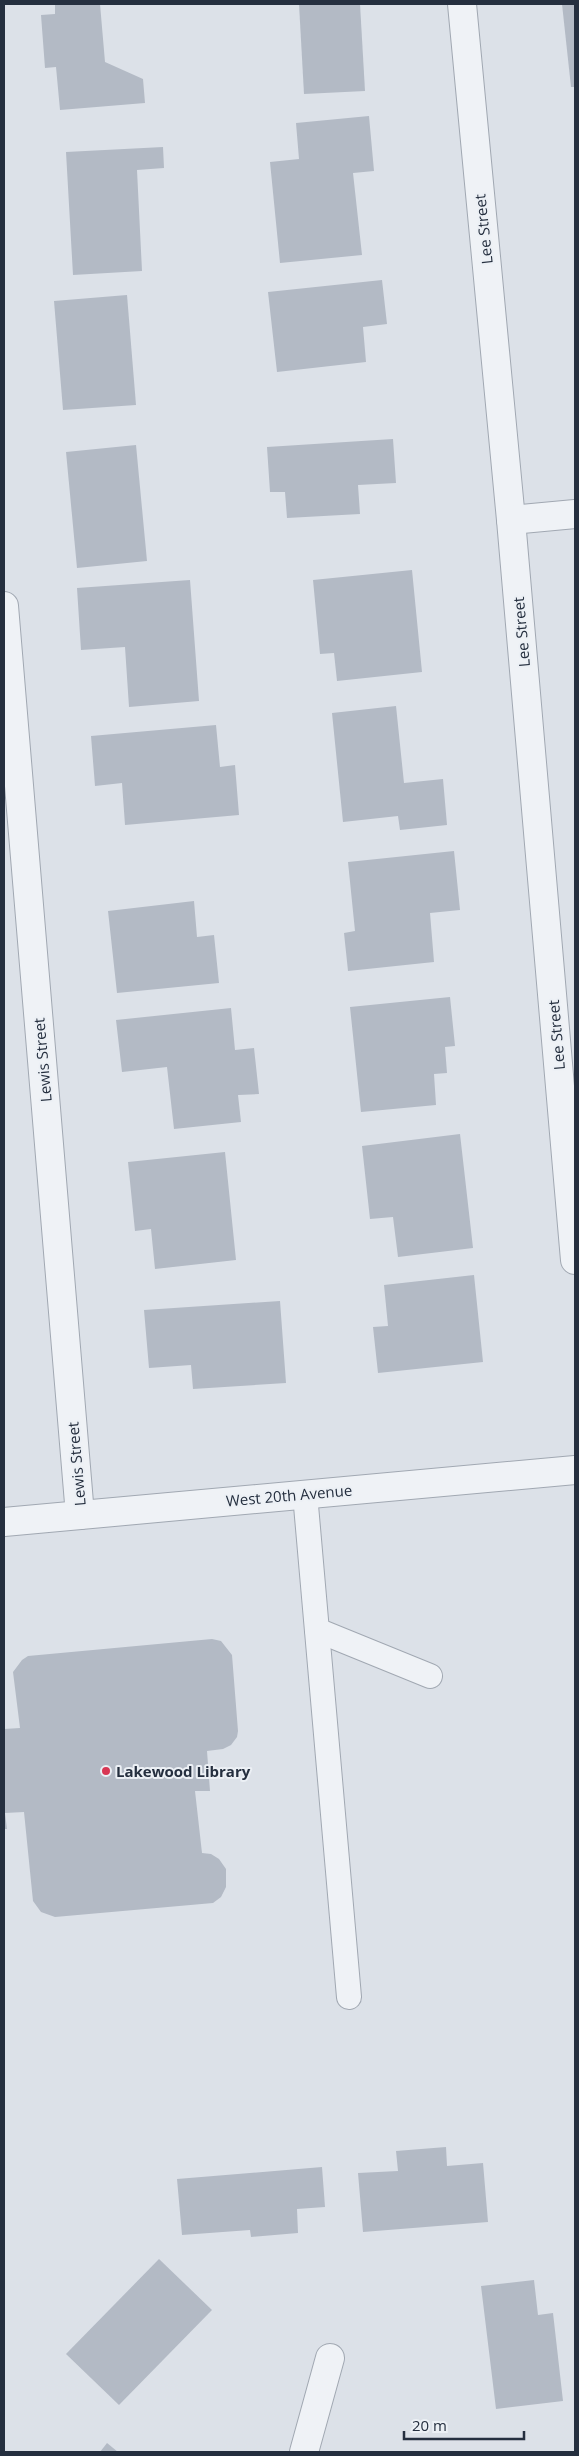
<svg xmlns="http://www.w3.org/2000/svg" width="579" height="2456" font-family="'Open Sans',sans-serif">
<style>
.building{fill:#b3bac5}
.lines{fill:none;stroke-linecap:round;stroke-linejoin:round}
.service-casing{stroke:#a1a8b2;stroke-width:26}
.minor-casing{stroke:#a1a8b2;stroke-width:30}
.tertiary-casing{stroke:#a1a8b2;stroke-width:30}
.service{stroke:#eff2f6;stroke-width:24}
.minor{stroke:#eff2f6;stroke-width:28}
.tertiary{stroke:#eff2f6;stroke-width:28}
.poi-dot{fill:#d83653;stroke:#ecf0f5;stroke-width:2}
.labels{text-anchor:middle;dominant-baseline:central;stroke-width:4;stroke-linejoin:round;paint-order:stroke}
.street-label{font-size:15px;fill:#252f3f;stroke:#ecf0f5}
.poi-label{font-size:15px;font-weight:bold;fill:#252f3f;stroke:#ecf0f5;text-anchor:start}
</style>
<rect width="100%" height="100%" fill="#dce1e8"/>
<g class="building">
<polygon points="55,4 100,4 105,62 143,79 145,103 60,110 56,67 45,68 41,15 55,14"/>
<polygon points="299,4 360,4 365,91 304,94"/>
<polygon points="562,4 575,4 575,87 571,87"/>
<polygon points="369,116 374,171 353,173 362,255 280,263 270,162 299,159 296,123"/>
<polygon points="163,147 164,168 137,170 142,271 73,275 66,152"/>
<polygon points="382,280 387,324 363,327 366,362 277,372 268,292"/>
<polygon points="127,295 136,405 63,410 54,301"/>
<polygon points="393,439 396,483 358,485 360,514 287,518 285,492 270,492 267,447"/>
<polygon points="136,445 147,561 77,568 66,452"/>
<polygon points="412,570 422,672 337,681 334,653 320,654 313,580"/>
<polygon points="190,580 199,701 129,707 125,647 81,650 77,588"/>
<polygon points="396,706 404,783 443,779 447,825 400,830 398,816 343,822 332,713"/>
<polygon points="216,725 220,767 235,765 239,815 125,825 122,783 95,786 91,736"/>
<polygon points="454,851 460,910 430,913 434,962 348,971 344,933 355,931 348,862"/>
<polygon points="194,901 197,937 214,935 219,983 117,993 108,911"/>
<polygon points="450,997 455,1046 445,1047 447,1073 434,1074 436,1105 361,1112 350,1007"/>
<polygon points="231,1008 235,1050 254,1048 259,1094 238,1095 241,1122 174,1129 167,1067 122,1072 116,1020"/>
<polygon points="460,1134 473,1248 398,1257 393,1217 370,1219 362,1146"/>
<polygon points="225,1152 236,1260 155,1269 151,1229 135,1231 128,1162"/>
<polygon points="474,1275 483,1362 378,1373 373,1327 388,1326 384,1285"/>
<polygon points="280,1301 286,1383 193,1389 191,1365 149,1368 144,1310"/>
<polygon points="212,1639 221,1641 232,1655 238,1731 237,1737 231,1745 223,1749 207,1751 210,1791 195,1791 202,1853 211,1854 219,1859 226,1869 226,1887 221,1897 213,1903 55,1917 41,1912 33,1901 24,1812 5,1813 7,1829 4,1829 4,1729 20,1728 13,1672 22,1660 28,1656"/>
<polygon points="446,2147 447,2166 483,2163 488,2222 363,2232 358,2173 398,2171 396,2151"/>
<polygon points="322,2167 325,2207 297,2209 298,2233 251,2237 250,2230 182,2235 177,2179"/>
<polygon points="159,2259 212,2310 119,2405 66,2354"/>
<polygon points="534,2280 538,2315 553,2313 563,2401 496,2409 481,2286"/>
<polygon points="107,2443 118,2452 100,2452"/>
</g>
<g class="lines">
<defs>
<g id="service">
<polyline points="305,1494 349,1997"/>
<polyline points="317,1630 430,1676"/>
</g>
<g id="minor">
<polyline points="462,4 511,520 575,1260"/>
<polyline points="511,520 575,514"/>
<polyline points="4,606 80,1515"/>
<polyline points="304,2452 330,2358"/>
</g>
<polyline id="tertiary" points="4,1522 575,1470"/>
</defs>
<use href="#service" class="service-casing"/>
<use href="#minor" class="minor-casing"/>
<use href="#tertiary" class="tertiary-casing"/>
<use href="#service" class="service"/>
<use href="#minor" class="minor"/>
<use href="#tertiary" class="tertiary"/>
</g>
<circle class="poi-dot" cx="106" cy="1771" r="5"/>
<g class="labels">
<g class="street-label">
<text transform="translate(483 229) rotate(-96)">Lee Street</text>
<text transform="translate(521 632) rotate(-95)">Lee Street</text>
<text transform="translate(556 1035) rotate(-95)">Lee Street</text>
<text transform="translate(42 1060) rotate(-95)">Lewis Street</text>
<text transform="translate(76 1464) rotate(-95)">Lewis Street</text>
<text transform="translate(289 1495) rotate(-5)">West 20th Avenue</text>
</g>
<g class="poi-label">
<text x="116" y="1771">Lakewood Library</text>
</g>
</g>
<rect width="579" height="2456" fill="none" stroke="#252f3f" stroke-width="10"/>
<path d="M404 2431v8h120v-8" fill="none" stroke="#252f3f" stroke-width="2.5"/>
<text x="412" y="2431" font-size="15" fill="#252f3f" stroke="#ecf0f5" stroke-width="4" paint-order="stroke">20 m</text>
</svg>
